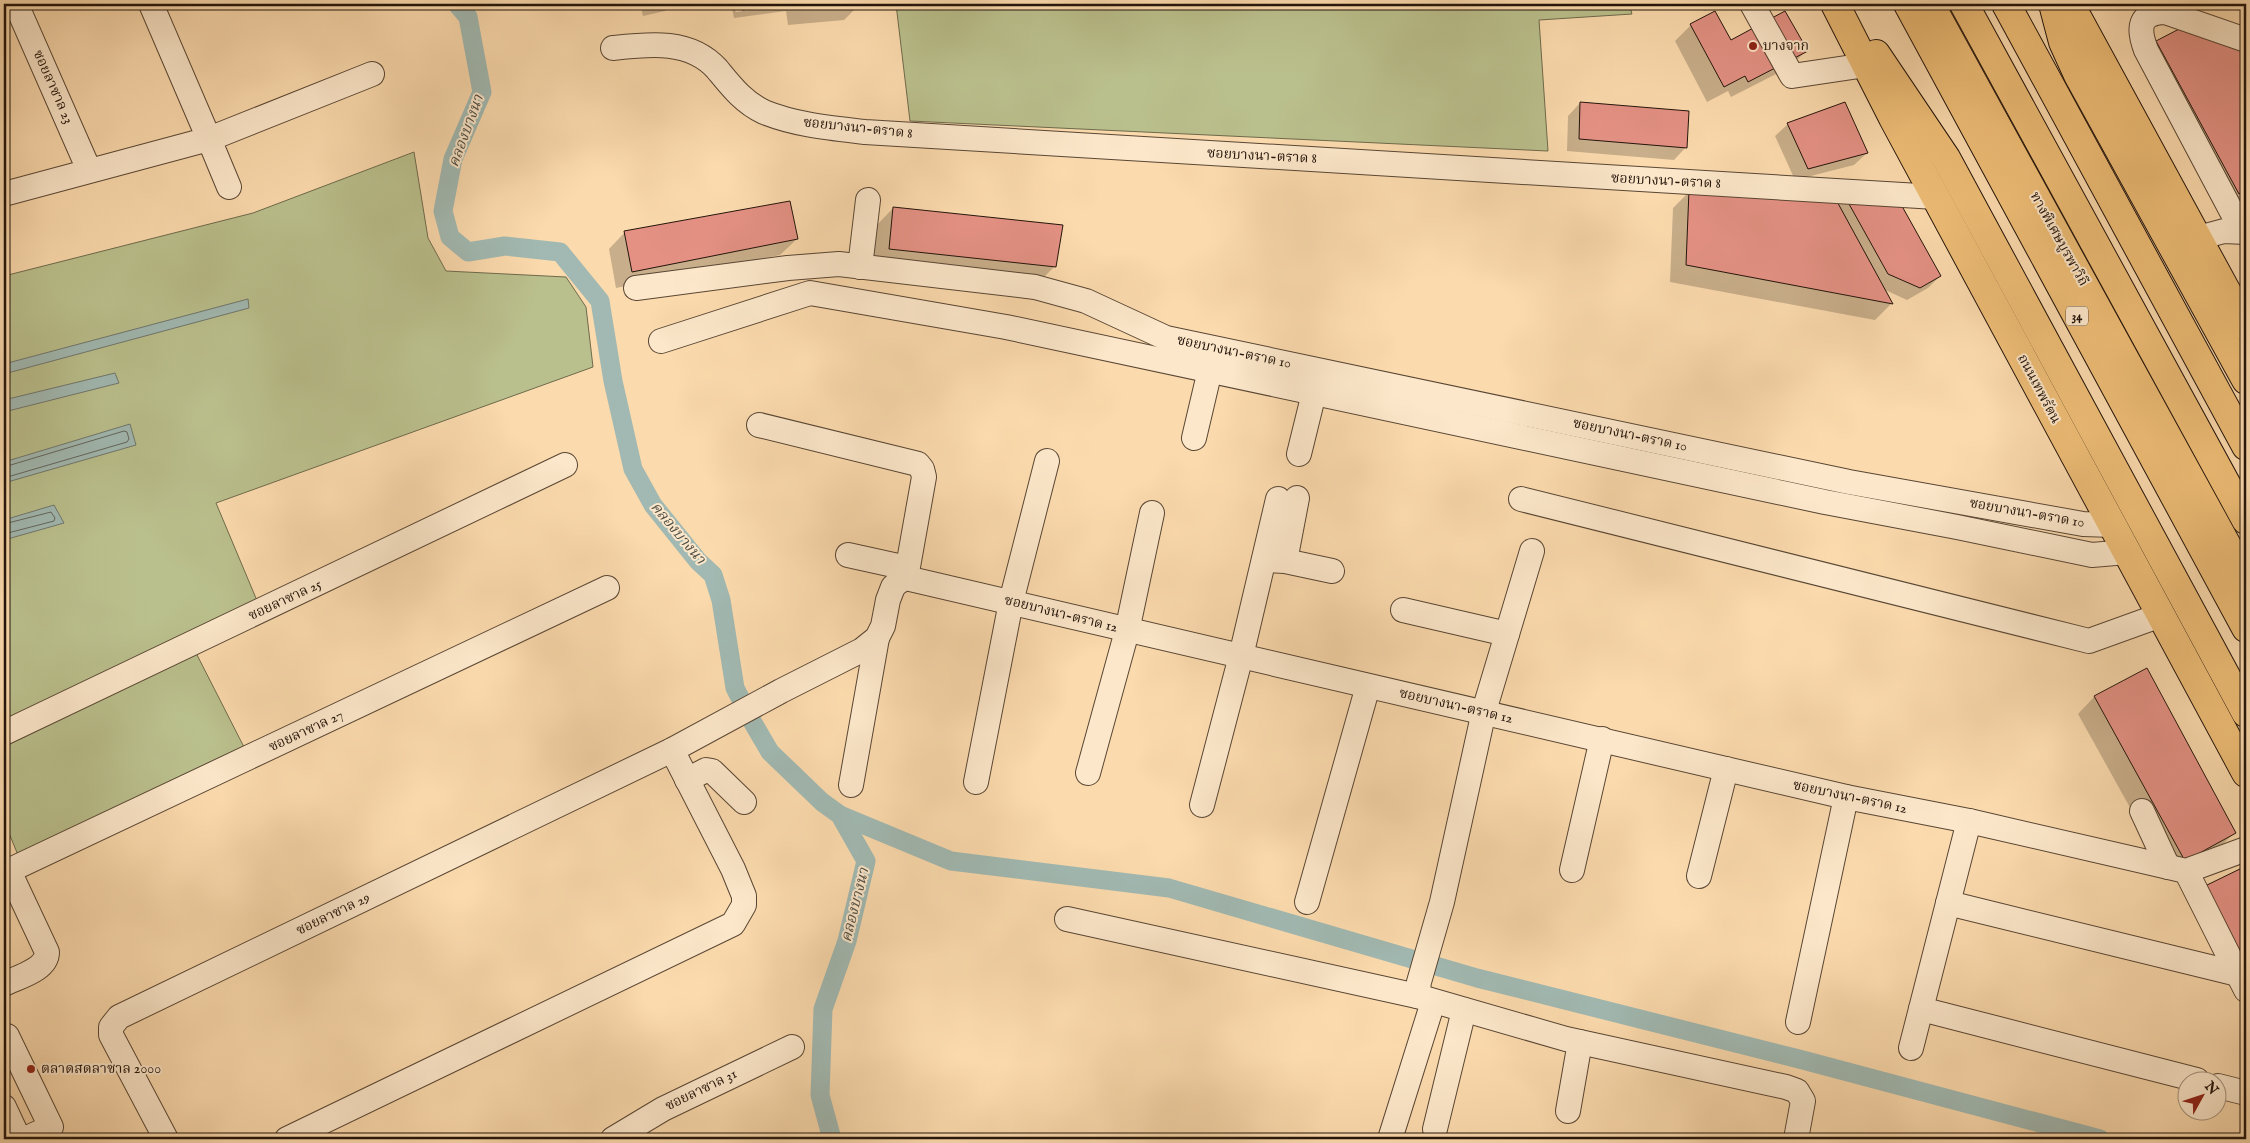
<svg xmlns="http://www.w3.org/2000/svg" width="2250" height="1143" font-family="'IM FELL English','Noto Serif Thai',serif">
<style>
.green{fill:#bac08d;stroke:#6e6a4c}
.water{fill:#a1b9b2;stroke:#6f776f}
.shadow{fill:#0003}
.lines{fill:none;stroke-linecap:round;stroke-linejoin:round}
.shore{stroke:#62665e;stroke-width:1}
.canal{stroke:#a1b9b2;stroke-width:19}
.building{fill:#e49184;stroke:#23140b}
.minor-casing{stroke:#594634;stroke-width:26}
.major-casing{stroke:#23140b;stroke-width:30}
.highway-casing{stroke:#23140b;stroke-width:30}
.minor{stroke:#fce7ca;stroke-width:24}
.major{stroke:#eebd76;stroke-width:28}
.highway{stroke:#eebd76;stroke-width:28}
.poi-dot{fill:#8f2418;stroke:#fce7ca;stroke-width:2}
.labels{text-anchor:middle;dominant-baseline:central;stroke-width:4;stroke-linejoin:round;paint-order:stroke}
.shield{fill:#fce7ca;stroke:#645344;stroke-width:1}
.shield-label{font-size:12px;font-weight:bold;fill:#23140b}
.poi-label{font-size:14px;fill:#23140b;stroke:#fce7ca;text-anchor:start}
.street-label{font-size:14px;fill:#23140b;stroke:#fce7ca}
.water-label{font-size:15px;font-style:italic;fill:#4f4e45;stroke:#fce7ca}
</style>
<rect width="100%" height="100%" fill="#fbdaad"/>
<filter id="stains"><feTurbulence type="fractalNoise" baseFrequency=".004" numOctaves="4"/><feColorMatrix values="0 0 0 0 .2 0 0 0 0 .09 0 0 0 0 .02 0 0 0 .5 -.17"/></filter>
<radialGradient id="worn" r=".72"><stop offset=".6" stop-color="#630" stop-opacity="0"/><stop offset="1" stop-color="#630" stop-opacity=".3"/></radialGradient>
<g class="green">
<polygon points="896,4 1629,4 1632,14 1539,20 1548,151 910,121"/>
<polygon points="414,152 428,238 446,271 566,277 586,307 593,367 216,503 258,603 4,724 4,276 253,213"/>
<polygon points="195,651 245,749 18,855 4,821 4,740"/>
</g>
<g class="water">
<polygon points="248,299 249,308 4,374 4,364"/>
<polygon points="115,373 119,383 4,412 4,400"/>
<polygon points="130,424 136,445 4,483 4,462"/>
<polygon points="54,505 64,523 4,540 4,520"/>
</g>
<g class="shadow">
<polygon points="640,4 672,4 665,11 643,16"/>
<polygon points="731,4 782,4 735,10 736,12 789,4 886,4 883,7 854,10 844,20 788,25 786,11 734,18"/>
<polygon points="1701,4 1719,4 1705,11"/>
<polygon points="1691,25 1730,42 1806,51 1790,67 1731,97 1728,91 1707,102 1675,41"/>
<polygon points="2181,30 2244,52 2246,55 2246,197 2222,210 2140,59 2156,42"/>
<polygon points="1580,103 1686,147 1674,160 1567,151 1568,116"/>
<polygon points="1788,124 1867,153 1854,165 1795,180 1775,136"/>
<polygon points="1690,191 1844,196 1940,276 1928,288 1907,300 1883,289 1891,304 1875,320 1670,282 1673,208"/>
<polygon points="893,208 1055,266 1038,283 873,265 877,225"/>
<polygon points="625,232 797,239 780,255 616,288 609,249"/>
<polygon points="2147,670 2234,833 2218,849 2168,876 2078,714 2094,697"/>
<polygon points="2246,867 2246,1011 2190,904 2206,887"/>
</g>
<g class="lines">
<g class="shore">
<polyline points="4,467 124,431 127,432 129,439 127,442 4,478"/>
<polyline points="4,524 51,512 55,518 54,521 4,534"/>
</g>
<g class="canal">
<polyline points="457,4 468,17 482,92 453,159 443,211 450,237 468,252 505,246 560,252 600,301 613,381 633,469 653,505 698,561 713,575 721,600 735,688 753,723 770,752 822,802 840,815 866,861 847,941 823,1009 820,1095 832,1139"/>
<polyline points="840,815 951,861 1169,888 1477,978 1799,1059 2100,1139"/>
</g>
</g>
<g class="building">
<polygon points="741,4 792,4 742,10"/>
<polygon points="1715,11 1731,40 1785,11 1808,51 1748,82 1745,76 1724,87 1690,24"/>
<polygon points="2181,28 2246,53 2246,190 2239,194 2156,41"/>
<polygon points="1580,102 1689,111 1687,148 1579,139"/>
<polygon points="1845,102 1868,153 1808,169 1787,123"/>
<polygon points="1689,190 1834,196 1893,304 1686,265"/>
<polygon points="1844,195 1898,199 1941,276 1920,288 1888,274"/>
<polygon points="790,201 798,239 632,272 624,231"/>
<polygon points="893,207 1063,225 1056,267 889,249"/>
<polygon points="2147,668 2236,833 2185,861 2094,696"/>
<polygon points="2246,866 2246,964 2205,886"/>
</g>
<g class="lines">
<defs>
<g id="minor">
<polyline points="16,4 89,170"/>
<polyline points="1752,4 1792,76 1866,65"/>
<path d="M613,48C649,44 690,39 717,69C731,86 743,102 764,112C796,125 831,128 865,132L1936,197"/>
<polyline points="229,187 209,139 372,74"/>
<polyline points="4,194 209,139 151,4"/>
<path d="M2242,231L2146,50C2138,29 2138,13 2165,12L2246,40"/>
<polyline points="2198,238 2224,231 2246,232"/>
<polyline points="860,267 868,200"/>
<polyline points="636,288 788,268 839,264 1035,287 1086,301 1166,338 1849,482 2083,524 2113,525"/>
<polyline points="661,341 810,293 1006,327 1825,502 1957,527 2092,555 2127,552"/>
<polyline points="759,425 918,464 922,469 924,477 906,578"/>
<polyline points="1194,438 1210,370"/>
<polyline points="1299,454 1314,393"/>
<polyline points="1521,499 2089,641 2161,615"/>
<polyline points="848,555 907,568"/>
<polyline points="1264,560 1285,561 1332,571"/>
<polyline points="1285,561 1297,498"/>
<polyline points="1403,610 1507,634"/>
<polyline points="4,733 565,465"/>
<polyline points="1088,773 1127,631 1152,513"/>
<polyline points="687,780 706,770 712,771 744,802"/>
<polyline points="976,782 1011,602 1047,461"/>
<polyline points="851,785 877,638"/>
<polyline points="1202,805 1241,656 1278,499"/>
<polyline points="2142,811 2168,867"/>
<polyline points="1572,870 1602,739"/>
<polyline points="2186,871 2246,990"/>
<polyline points="4,873 607,588"/>
<polyline points="1699,876 1726,769"/>
<polyline points="1307,902 1368,686"/>
<polyline points="1948,903 2238,974"/>
<polyline points="1067,919 1417,996 1566,1039 1786,1087 1797,1091 1803,1101 1796,1139"/>
<path d="M4,984C18,977 47,970 47,952L9,871"/>
<polyline points="1417,996 1419,982 1442,902 1484,711 1532,551"/>
<polyline points="1921,1009 2197,1080"/>
<polyline points="1798,1022 1846,797"/>
<polyline points="4,1038 7,1036 51,1127 25,1139"/>
<polyline points="1911,1048 1969,821"/>
<polyline points="2218,1086 2246,1093"/>
<polyline points="4,1107 19,1139"/>
<polyline points="1568,1111 1580,1042"/>
<polyline points="1435,1129 1464,1010"/>
<polyline points="166,1139 111,1035 111,1027 119,1017 672,750 781,691 862,650 877,638 883,626 888,600 893,587 898,582 906,578 1846,797 1969,821 2186,871 2246,849"/>
<polyline points="287,1139 733,924 744,905 744,896 733,869 672,750"/>
<polyline points="613,1139 663,1109 792,1047"/>
<polyline points="1390,1139 1433,1002"/>
</g>
<g id="major">
<polyline points="1835,4 1893,118 2246,773"/>
<polyline points="2053,4 2063,42 2078,75 2246,380"/>
<polyline points="2070,4 2246,327"/>
<polyline points="1876,54 1946,158 2246,713"/>
</g>
<g id="highway">
<polyline points="1908,4 2246,628"/>
<polyline points="1930,4 2246,580"/>
<polyline points="1964,4 2246,520"/>
<polyline points="2006,4 2246,446"/>
</g>
</defs>
<use href="#minor" class="minor-casing"/>
<use href="#major" class="major-casing"/>
<use href="#highway" class="highway-casing"/>
<use href="#minor" class="minor"/>
<use href="#major" class="major"/>
<use href="#highway" class="highway"/>
</g>
<g class="poi-dot">
<circle cx="1753" cy="46" r="5"/>
<circle cx="31" cy="1069" r="5"/>
</g>
<g class="labels">
<rect class="shield" x="2066" y="306.5" width="22" height="19" rx="4"/>
<g class="shield-label">
<text x="2077" y="316">34</text>
</g>
<g class="poi-label">
<text x="1763" y="46">บางจาก</text>
<text x="41" y="1069">ตลาดสดลาซาล 2000</text>
</g>
<g class="street-label">
<text transform="translate(53 87) rotate(66)">ซอยลาซาล 23</text>
<text transform="translate(858 128) rotate(6)">ซอยบางนา-ตราด 8</text>
<text transform="translate(1262 156) rotate(3)">ซอยบางนา-ตราด 8</text>
<text transform="translate(1666 181) rotate(3)">ซอยบางนา-ตราด 8</text>
<text transform="translate(2059 239) rotate(61)">ทางพิเศษบูรพาวิถี</text>
<text transform="translate(1234 352) rotate(12)">ซอยบางนา-ตราด 10</text>
<text transform="translate(2039 389) rotate(62)">ถนนเทพรัตน</text>
<text transform="translate(1630 435) rotate(12)">ซอยบางนา-ตราด 10</text>
<text transform="translate(2027 513) rotate(10)">ซอยบางนา-ตราด 10</text>
<text transform="translate(285 600) rotate(-25)">ซอยลาซาล 25</text>
<text transform="translate(1061 614) rotate(14)">ซอยบางนา-ตราด 12</text>
<text transform="translate(1456 706) rotate(13)">ซอยบางนา-ตราด 12</text>
<text transform="translate(306 731) rotate(-25)">ซอยลาซาล 27</text>
<text transform="translate(1850 797) rotate(12)">ซอยบางนา-ตราด 12</text>
<text transform="translate(333 914) rotate(-26)">ซอยลาซาล 29</text>
<text transform="translate(701 1090) rotate(-26)">ซอยลาซาล 31</text>
</g>
<g class="water-label">
<text transform="translate(466 131) rotate(-70)">คลองบางนา</text>
<text transform="translate(678 533) rotate(50)">คลองบางนา</text>
<text transform="translate(855 905) rotate(-76)">คลองบางนา</text>
</g>
</g>
<rect width="2250" height="1143" fill="none" stroke="#fbdaad" stroke-width="20"/>
<rect x="5" y="5" width="2240" height="1133" fill="none" stroke="#23140b" stroke-width="2.5"/>
<rect x="10" y="10" width="2230" height="1123" fill="none" stroke="#23140b"/>
<g transform="translate(2202 1096) rotate(50)"><circle r="24" fill="#fce7ca" stroke="#a5937e"/>
<path d="M0-4L9 19L0 12L-9 19Z" fill="#8f2418"/>
<text y="-8" font-size="14" font-weight="bold" text-anchor="middle" fill="#23140b">N</text>
</g>
<rect width="100%" height="100%" filter="url(#stains)"/>
<rect width="100%" height="100%" fill="url(#worn)"/>
</svg>
